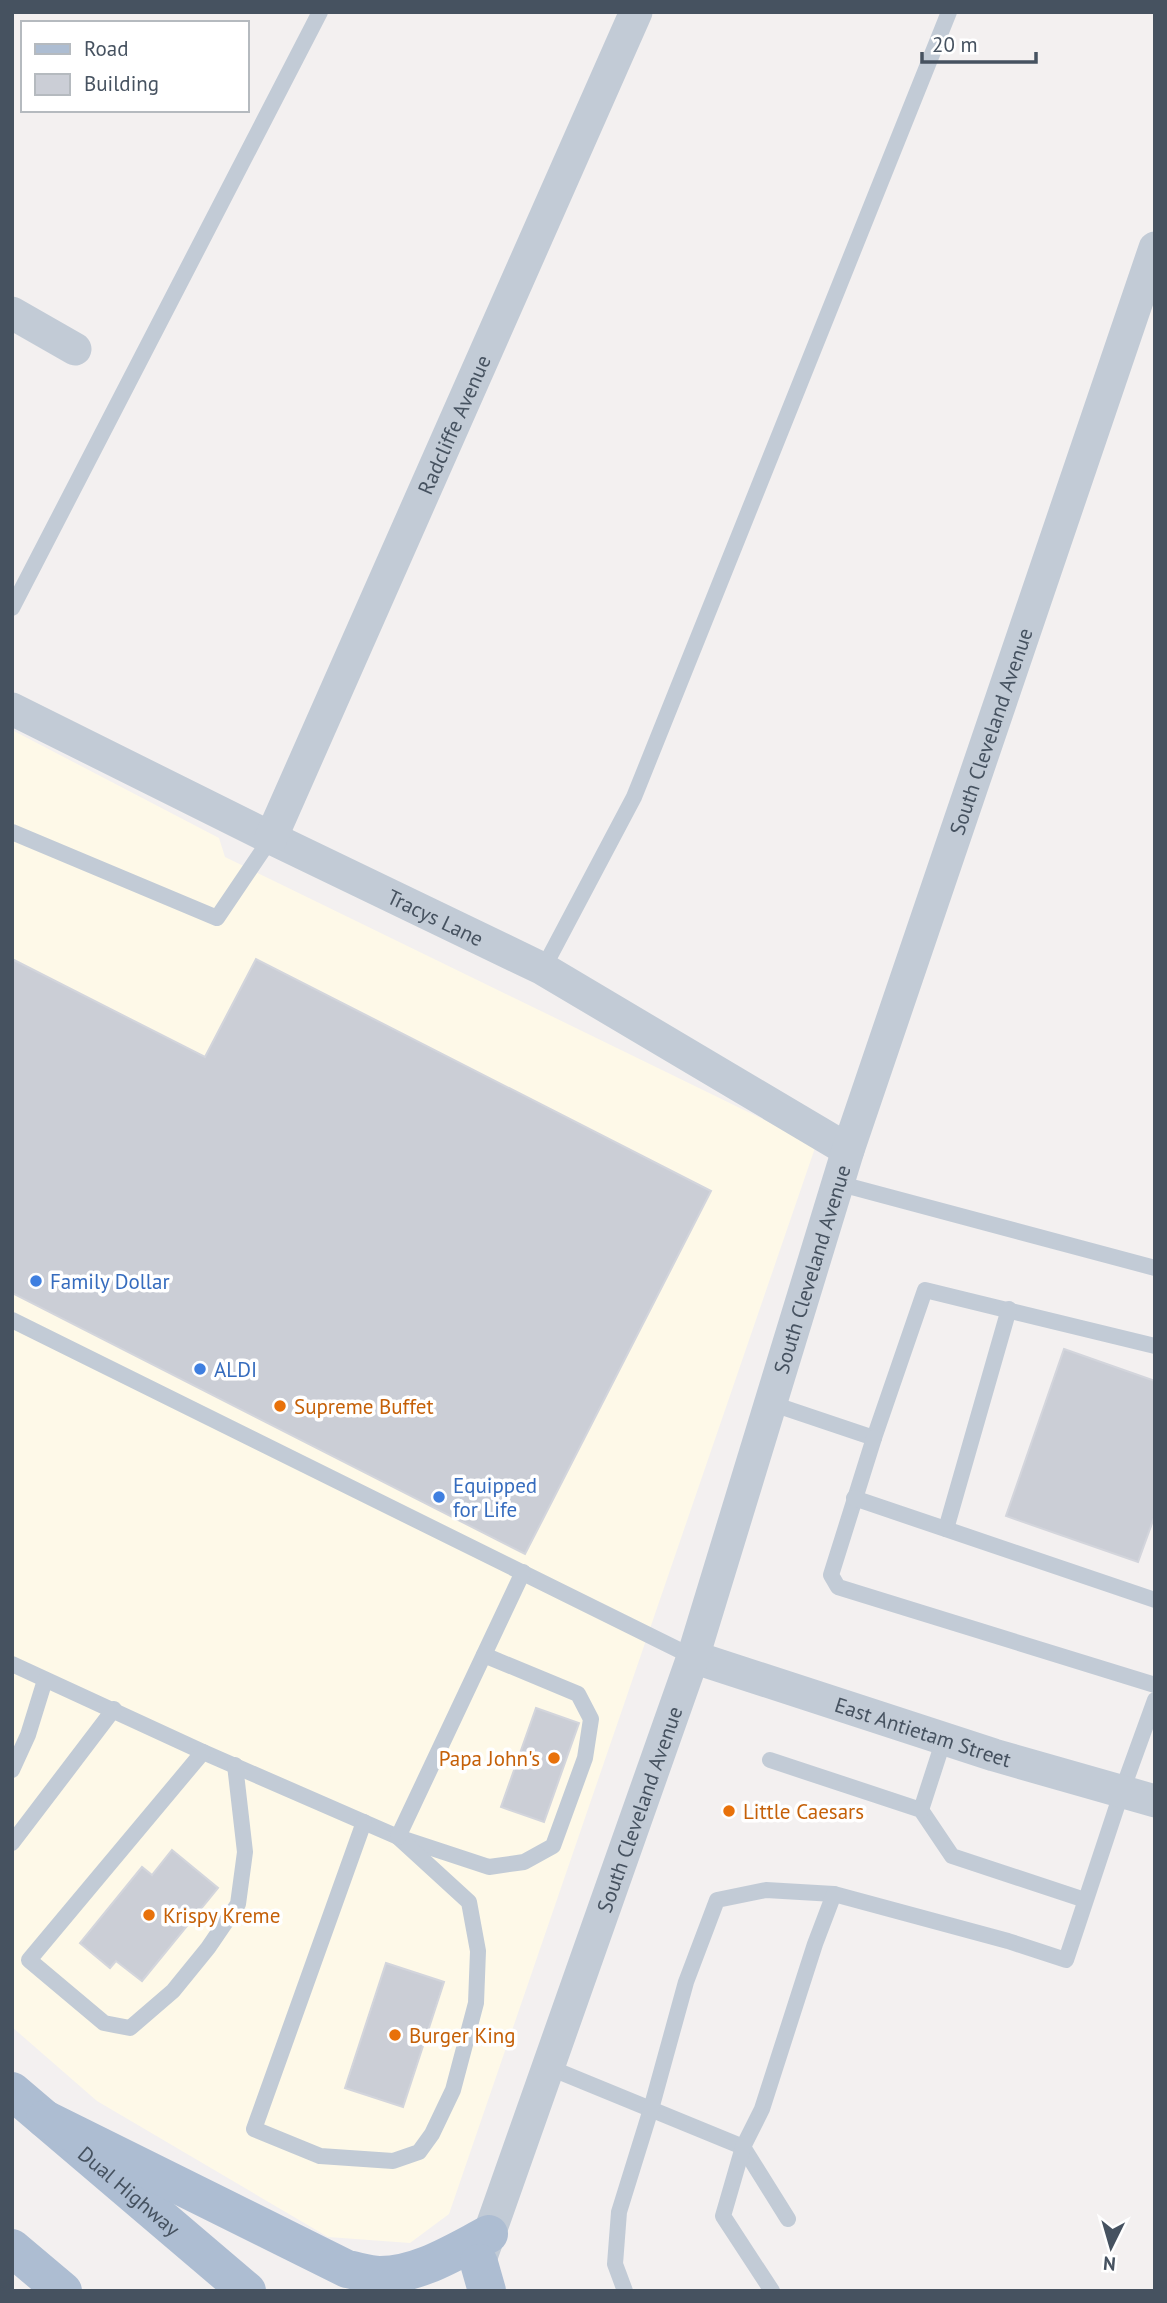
<svg xmlns="http://www.w3.org/2000/svg" width="1167" height="2303" font-family="'PT Sans',sans-serif">
<style>
.commercial{fill:#fef9e8}
.building{fill:#cbced6;stroke:#d3d5dc;stroke-width:2}
.lines{fill:none;stroke-linecap:round;stroke-linejoin:round}
.lane{stroke:#c2cbd6;stroke-width:16}
.street{stroke:#c2cbd6;stroke-width:33}
.primary{stroke:#adbdd2;stroke-width:38}
.shop-dot{fill:#3f7fe0;stroke:#fff;stroke-width:2.5}
.food-dot{fill:#e8710a;stroke:#fff;stroke-width:2.5}
.labels{text-anchor:middle;dominant-baseline:central;stroke-width:7;stroke-linejoin:round;paint-order:stroke}
.street-label{font-size:21px;fill:#465260;stroke:#fff}
.shop-label{font-size:21px;fill:#366cbe;stroke:#fff;text-anchor:start}
.food-label{font-size:21px;fill:#c56008;stroke:#fff;text-anchor:start}
</style>
<rect width="100%" height="100%" fill="#f3f0f0"/>
<polygon class="commercial" points="12,730 219,838 225,857 816,1145 449,2214 410,2243 328,2237 97,2101 12,2027"/>
<g class="building">
<polygon points="12,959 205,1057 256,959 711,1191 525,1554 12,1293"/>
<polygon points="1064,1349 1155,1381 1155,1515 1138,1562 1006,1516"/>
<polygon points="536,1708 579,1723 544,1822 501,1807"/>
<polygon points="172,1850 218,1888 142,1981 116,1961 110,1968 80,1943 142,1867 152,1875"/>
<polygon points="386,1963 444,1982 403,2107 345,2088"/>
</g>
<g class="lines">
<g class="lane">
<polyline points="12,608 320,12"/>
<polyline points="12,832 217,918 271,838"/>
<polyline points="543,969 634,797 949,12"/>
<polyline points="837,1183 1155,1268"/>
<polyline points="12,1320 693,1657"/>
<polyline points="770,1403 874,1438 925,1290 1155,1346"/>
<polyline points="874,1438 831,1575 838,1587 1155,1685"/>
<polyline points="854,1498 1155,1600"/>
<polyline points="946,1529 1009,1309"/>
<polyline points="12,1664 203,1752 398,1837 489,1867 524,1862 553,1846 585,1758 591,1719 578,1694 484,1655"/>
<polyline points="203,1752 29,1960 104,2023 130,2028 173,1991 208,1948 238,1904 245,1852 235,1765"/>
<polyline points="770,1760 921,1810 952,1856 1085,1900"/>
<polyline points="12,1770 28,1735 45,1680"/>
<polyline points="921,1810 944,1739"/>
<polyline points="364,1822 254,2129 320,2156 393,2161 419,2152 432,2134 453,2090 476,2003 478,1951 469,1902 398,1837"/>
<polyline points="398,1837 523,1572"/>
<polyline points="12,1843 114,1709"/>
<polyline points="548,2067 743,2147 788,2219"/>
<polyline points="625,2291 615,2264 619,2212 651,2109 686,1982 717,1900 766,1890 834,1894"/>
<polyline points="772,2291 723,2216 743,2147 762,2109 815,1944 834,1894 1008,1941 1066,1960 1122,1791 1155,1700"/>
</g>
<g class="street">
<polyline points="12,313 75,349"/>
<path id="s1" d="M12,709L271,838L543,969L848,1150"/>
<path id="s2" d="M271,838L636,12"/>
<path id="s3" d="M693,1657L994,1755L1155,1801"/>
<path id="s4" d="M480,2260L693,1657L848,1150L1155,248"/>
</g>
<g class="primary">
<path id="s5" d="M12,2091L247,2291"/>
<path d="M45,2119L347,2269C358,2271 370,2275 380,2275C419,2275 456,2251 489,2234"/>
<polyline points="12,2248 63,2291"/>
<polyline points="479,2263 487,2291"/>
</g>
</g>
<g class="shop-dot">
<circle cx="36" cy="1281" r="7"/>
<circle cx="200" cy="1369" r="7"/>
<circle cx="439" cy="1497" r="7"/>
</g>
<g class="food-dot">
<circle cx="280" cy="1406" r="7"/>
<circle cx="554" cy="1758" r="7"/>
<circle cx="729" cy="1811" r="7"/>
<circle cx="149" cy="1915" r="7"/>
<circle cx="395" cy="2035" r="7"/>
</g>
<g class="labels">
<g class="street-label">
<text stroke="none"><textPath href="#s2" startOffset="452">Radcliffe Avenue</textPath></text>
<text stroke="none"><textPath href="#s4" startOffset="1612">South Cleveland Avenue</textPath></text>
<text stroke="none"><textPath href="#s1" startOffset="472">Tracys Lane</textPath></text>
<text stroke="none"><textPath href="#s4" startOffset="1045">South Cleveland Avenue</textPath></text>
<text stroke="none"><textPath href="#s3" startOffset="242">East Antietam Street</textPath></text>
<text stroke="none"><textPath href="#s4" startOffset="478">South Cleveland Avenue</textPath></text>
<text stroke="none"><textPath href="#s5" startOffset="154">Dual Highway</textPath></text>
</g>
<g class="shop-label">
<text x="50" y="1281">Family Dollar</text>
<text x="214" y="1369">ALDI</text>
<text x="453" y="1485">Equipped<tspan x="453" dy="24">for Life</tspan></text>
</g>
<g class="food-label">
<text x="294" y="1406">Supreme Buffet</text>
<text x="540" y="1758" text-anchor="end">Papa John's</text>
<text x="743" y="1811">Little Caesars</text>
<text x="163" y="1915">Krispy Kreme</text>
<text x="409" y="2035">Burger King</text>
</g>
</g>
<rect width="1167" height="2303" fill="none" stroke="#465260" stroke-width="28"/>
<rect x="21" y="21" width="228" height="91" fill="#ffffff" stroke="#b5babf" stroke-width="2"/>
<rect x="35" y="44" width="35" height="10" fill="#adbdd2" stroke="#b5babf" stroke-width="2"/>
<text x="84" y="56" font-size="21" fill="#465260">Road</text>
<rect x="35" y="74" width="35" height="21" fill="#cbced6" stroke="#b5babf" stroke-width="2"/>
<text x="84" y="91" font-size="21" fill="#465260">Building</text>
<g transform="translate(1111 2247) rotate(185)" stroke="#ffffff" stroke-width="5" paint-order="stroke">
<path d="M0-5L12 26L0 18L-12 26Z" fill="#465260"/>
<text y="-10" font-size="19" font-weight="bold" text-anchor="middle" fill="#465260">N</text>
</g>
<path d="M922 52v10h114v-10" fill="none" stroke="#465260" stroke-width="3.5"/>
<text x="932" y="52" font-size="21" fill="#465260" stroke="#ffffff" stroke-width="5" paint-order="stroke">20 m</text>
</svg>
